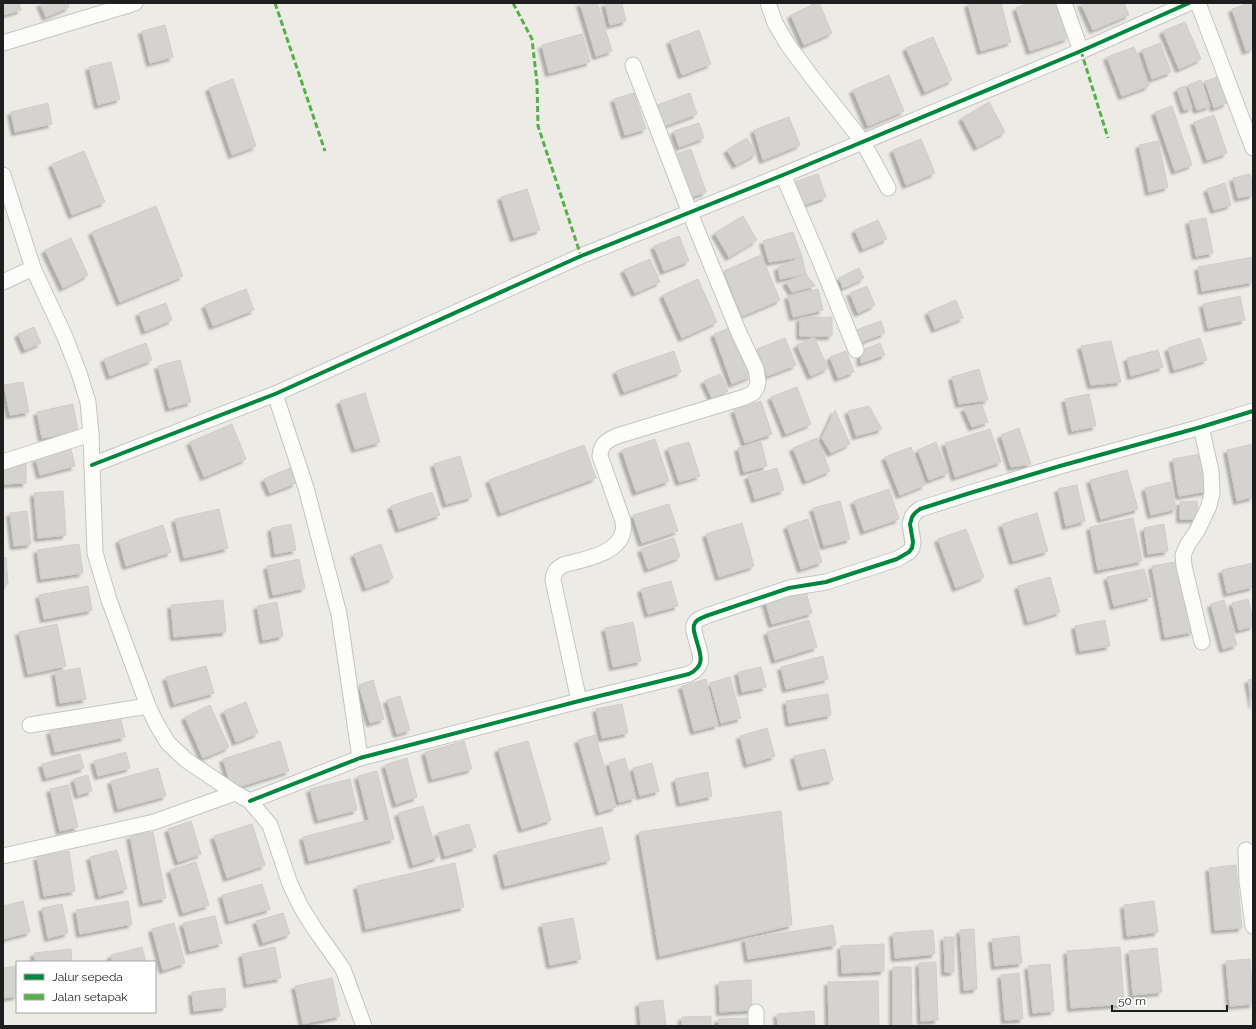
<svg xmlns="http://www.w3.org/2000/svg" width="1256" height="1029" font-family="Raleway,sans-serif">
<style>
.building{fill:#d4d3cf;stroke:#d0cdc7;filter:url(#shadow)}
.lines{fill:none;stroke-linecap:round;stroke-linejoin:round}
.minor-casing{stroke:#c5c4c2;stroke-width:17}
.minor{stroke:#fcfcfb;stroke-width:15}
.quiet{stroke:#55b145;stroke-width:3;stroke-dasharray:6 3;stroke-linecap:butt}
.cycleway-casing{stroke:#fff;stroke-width:6}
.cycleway{stroke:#00873e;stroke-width:4}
</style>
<defs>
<filter id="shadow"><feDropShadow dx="-3.5" dy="3.5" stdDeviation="1" flood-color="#0004"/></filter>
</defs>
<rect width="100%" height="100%" fill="#ecebe6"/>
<g class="building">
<polygon points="3,3 19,3 21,10 3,15"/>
<polygon points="40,3 68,3 69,7 46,17"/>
<polygon points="580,3 597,3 612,51 596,56"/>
<polygon points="605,3 622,3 626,21 610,25"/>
<polygon points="816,3 819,3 832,33 804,45 791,15"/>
<polygon points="970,3 1001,3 1011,42 981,51 968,4"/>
<polygon points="1029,3 1057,3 1068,38 1030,51 1016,8"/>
<polygon points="1081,3 1124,3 1129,15 1093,30"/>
<polygon points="1249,3 1253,3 1253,48 1246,51 1232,9"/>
<polygon points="1185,22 1201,59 1179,69 1163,31"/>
<polygon points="165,25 173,57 150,63 142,31"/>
<polygon points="699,30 711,64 682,75 670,41"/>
<polygon points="582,34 590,62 549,73 542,45"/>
<polygon points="933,37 952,80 925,92 906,48"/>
<polygon points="1160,43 1171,72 1152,79 1142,50"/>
<polygon points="1134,47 1149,86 1122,96 1107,57"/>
<polygon points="111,62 120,99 98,105 89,67"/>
<polygon points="889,75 904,111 868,126 853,90"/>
<polygon points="1218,77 1227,103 1214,108 1205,81"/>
<polygon points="233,79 256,146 232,155 209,88"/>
<polygon points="1201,80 1210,106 1197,110 1188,85"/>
<polygon points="1185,86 1192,108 1184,110 1177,89"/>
<polygon points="634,93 646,129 625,135 614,99"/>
<polygon points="690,93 697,114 664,126 657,105"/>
<polygon points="989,102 1005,132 977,147 962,118"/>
<polygon points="48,103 52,124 15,132 11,112"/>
<polygon points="1172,106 1192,165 1175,171 1155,112"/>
<polygon points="1214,115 1227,153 1207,160 1194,122"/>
<polygon points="789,117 800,145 763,160 754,130"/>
<polygon points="699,123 704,138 679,147 674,131"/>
<polygon points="747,138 756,154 736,165 727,150"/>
<polygon points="921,139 935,173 906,185 893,150"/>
<polygon points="1158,141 1168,187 1149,192 1139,145"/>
<polygon points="691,149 706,192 685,199 670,156"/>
<polygon points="84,151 105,202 72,215 52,164"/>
<polygon points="818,174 826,197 798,207 791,183"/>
<polygon points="1250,174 1253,185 1253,195 1238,198 1233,178"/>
<polygon points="1225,183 1231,205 1214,210 1207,189"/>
<polygon points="527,189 540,230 514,238 501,197"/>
<polygon points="156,206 183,276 120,302 92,232"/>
<polygon points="743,216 757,240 729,257 715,233"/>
<polygon points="1206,218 1213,253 1196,256 1189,221"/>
<polygon points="878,220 887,239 863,249 855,230"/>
<polygon points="793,232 802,257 769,262 763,241"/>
<polygon points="679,236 689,261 664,271 654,246"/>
<polygon points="71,238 88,275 63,288 45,250"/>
<polygon points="761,255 780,300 742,316 724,271"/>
<polygon points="802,257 806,274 780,279 778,267"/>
<polygon points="1253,257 1253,282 1202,291 1198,267"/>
<polygon points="650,259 660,282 635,293 624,270"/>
<polygon points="859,268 864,278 843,288 839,278"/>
<polygon points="806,274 815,286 792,292 786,282"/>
<polygon points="698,279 717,322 682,338 663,295"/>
<polygon points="867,286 875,305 858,313 850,293"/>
<polygon points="246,289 254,310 213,326 205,305"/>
<polygon points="818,289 823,310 793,317 788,296"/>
<polygon points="1240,296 1245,320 1208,328 1203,304"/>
<polygon points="956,300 963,318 935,329 928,312"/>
<polygon points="166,303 172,320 145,331 139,313"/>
<polygon points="832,317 832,336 800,336 800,318"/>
<polygon points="881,321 885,333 861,342 856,330"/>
<polygon points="34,327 41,343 25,350 18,334"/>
<polygon points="732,327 751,376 732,384 714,334"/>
<polygon points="814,337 828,368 811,376 797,345"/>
<polygon points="785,338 796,365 767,376 757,349"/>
<polygon points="1200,338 1207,360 1174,370 1168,348"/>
<polygon points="1111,341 1121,382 1091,385 1081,346"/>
<polygon points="146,343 152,360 110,376 104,359"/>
<polygon points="880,343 885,355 861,363 860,351"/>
<polygon points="1158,350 1163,367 1131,376 1127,358"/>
<polygon points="674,351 681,372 624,392 616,371"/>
<polygon points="846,351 854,372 838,378 830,357"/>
<polygon points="180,360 191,402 169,408 158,366"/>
<polygon points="979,369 988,400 959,404 952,377"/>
<polygon points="720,374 728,391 712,398 704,381"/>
<polygon points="23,382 29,412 10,415 4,385"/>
<polygon points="797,387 811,424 786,434 771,397"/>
<polygon points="365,393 380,442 355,449 340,401"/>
<polygon points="1089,394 1096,426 1072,431 1065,399"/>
<polygon points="761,401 772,434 745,443 734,410"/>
<polygon points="73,404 78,431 42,438 37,412"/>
<polygon points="982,405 988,422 972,427 964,408"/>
<polygon points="869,406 882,429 856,436 848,411"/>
<polygon points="835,410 850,444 831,453 822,438"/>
<polygon points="232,424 246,459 204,477 190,442"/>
<polygon points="1019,428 1031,464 1011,467 1001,435"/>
<polygon points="990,429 1001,462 955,477 945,443"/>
<polygon points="817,438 830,471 806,481 793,448"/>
<polygon points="655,439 669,481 636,492 622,450"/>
<polygon points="689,442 700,476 679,482 668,448"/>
<polygon points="761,442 767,466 744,472 738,448"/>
<polygon points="936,442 948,473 929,480 918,450"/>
<polygon points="1253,444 1253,497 1237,501 1227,450"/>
<polygon points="584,445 596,478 501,513 489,480"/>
<polygon points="911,447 925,485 900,495 885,457"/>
<polygon points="71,449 75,466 40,475 36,459"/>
<polygon points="1201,454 1208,491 1179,496 1173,459"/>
<polygon points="460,456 472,497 446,504 434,464"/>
<polygon points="26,463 26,483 3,484 3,464"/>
<polygon points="290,468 296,483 270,493 264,479"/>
<polygon points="777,468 784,490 755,499 748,476"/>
<polygon points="1127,470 1138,509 1101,519 1090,480"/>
<polygon points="1170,482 1176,509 1151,515 1145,488"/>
<polygon points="1077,485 1085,521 1066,526 1058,489"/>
<polygon points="889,489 899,519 864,531 854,501"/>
<polygon points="63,491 66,535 38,538 34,493"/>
<polygon points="432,492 440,515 399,529 391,506"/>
<polygon points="840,501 850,539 824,546 813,508"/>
<polygon points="1197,501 1198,519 1180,519 1180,502"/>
<polygon points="669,504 678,531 642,543 633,515"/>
<polygon points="219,509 228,548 184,558 175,519"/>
<polygon points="27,511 31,544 14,546 10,513"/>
<polygon points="1037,513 1048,551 1013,561 1002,524"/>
<polygon points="1133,518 1142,561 1098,570 1090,527"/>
<polygon points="808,519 822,562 801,569 787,526"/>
<polygon points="742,523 754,566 719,577 706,534"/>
<polygon points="291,524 296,550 275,554 271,528"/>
<polygon points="1164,524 1168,551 1148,554 1144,528"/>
<polygon points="163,525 171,552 126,566 119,540"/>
<polygon points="966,529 984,577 956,588 938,539"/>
<polygon points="674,538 680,557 648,569 641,549"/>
<polygon points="79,544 83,573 41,579 37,550"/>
<polygon points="381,544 393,578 366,588 354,554"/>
<polygon points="6,557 8,584 3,585 3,558"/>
<polygon points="299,559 305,588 273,595 267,566"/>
<polygon points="1181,561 1193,632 1165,637 1152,566"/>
<polygon points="1253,563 1253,587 1227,593 1222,570"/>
<polygon points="1144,569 1151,597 1114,606 1107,577"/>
<polygon points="1050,577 1060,612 1028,622 1018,586"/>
<polygon points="671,581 678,606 648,614 641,589"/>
<polygon points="88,586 92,610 44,619 39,595"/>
<polygon points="805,588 812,613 772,624 765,600"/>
<polygon points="1248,599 1253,619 1253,626 1239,630 1232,603"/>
<polygon points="223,600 226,632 174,637 171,605"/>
<polygon points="1224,600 1237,645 1223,649 1211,604"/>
<polygon points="277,602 283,636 263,640 257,606"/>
<polygon points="809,620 817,647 775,660 767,632"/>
<polygon points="1105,620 1110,646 1080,651 1075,626"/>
<polygon points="633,622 641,661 613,667 605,628"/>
<polygon points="57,624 66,666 28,674 19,632"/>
<polygon points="823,656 828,679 786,689 781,667"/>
<polygon points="206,666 214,693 174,704 166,677"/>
<polygon points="761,667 766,687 742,692 738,672"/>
<polygon points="80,668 86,699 60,703 55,672"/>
<polygon points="730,677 741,718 721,723 710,683"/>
<polygon points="706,679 718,725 694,731 682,686"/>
<polygon points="1253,679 1253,705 1248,680"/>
<polygon points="373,680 384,719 370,723 359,685"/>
<polygon points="828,694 831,715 789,723 786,701"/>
<polygon points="400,696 410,730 397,734 387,700"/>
<polygon points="246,702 258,733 236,742 224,711"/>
<polygon points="622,704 628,733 602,738 596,709"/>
<polygon points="210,705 229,747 203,758 185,717"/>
<polygon points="120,716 125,737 55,752 50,731"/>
<polygon points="767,728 775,756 747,764 740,736"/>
<polygon points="595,735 616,807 599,812 578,740"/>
<polygon points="280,741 289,771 232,789 223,759"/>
<polygon points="464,741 472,769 432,779 425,752"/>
<polygon points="528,741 551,820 522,829 498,749"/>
<polygon points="825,749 833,780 802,787 794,756"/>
<polygon points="126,752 130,768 98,776 94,761"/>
<polygon points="80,754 84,768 46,778 42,764"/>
<polygon points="407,758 417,797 396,804 385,765"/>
<polygon points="625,758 635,798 619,802 609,763"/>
<polygon points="652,763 659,791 640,796 633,768"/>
<polygon points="158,768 166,796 118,809 111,781"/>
<polygon points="377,771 394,839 309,861 303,837 369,820 358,776"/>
<polygon points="708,772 712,796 680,803 675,779"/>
<polygon points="88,775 92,791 78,795 74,779"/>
<polygon points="350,779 357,810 318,820 310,789"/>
<polygon points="68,785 78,827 60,831 50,789"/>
<polygon points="423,806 438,857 413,865 398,813"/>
<polygon points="781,811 792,925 660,956 639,832"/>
<polygon points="191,821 201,854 178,862 168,829"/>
<polygon points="252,824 265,865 227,878 214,836"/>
<polygon points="469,824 476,847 445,856 438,833"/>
<polygon points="602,827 610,860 505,886 497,852"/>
<polygon points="153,832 166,898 143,903 130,836"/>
<polygon points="117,850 127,889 99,896 90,857"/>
<polygon points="69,851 75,891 44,896 37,857"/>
<polygon points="196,862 209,905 183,913 170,870"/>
<polygon points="455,863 464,907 366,929 357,886"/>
<polygon points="1236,865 1242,928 1215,930 1209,868"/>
<polygon points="262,884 270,909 229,921 222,895"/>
<polygon points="23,901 30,932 3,939 3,906"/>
<polygon points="128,901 132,924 80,934 76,910"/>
<polygon points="1154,901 1158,932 1127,936 1124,905"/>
<polygon points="62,904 68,933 48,938 42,908"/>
<polygon points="283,913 290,934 263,943 256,921"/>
<polygon points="215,916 222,943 190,951 183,923"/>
<polygon points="573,918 581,959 550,965 542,924"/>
<polygon points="174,923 185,963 163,970 152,929"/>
<polygon points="833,925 836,945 748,959 745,939"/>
<polygon points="974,929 977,989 964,990 960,930"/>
<polygon points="933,930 935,954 895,958 893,933"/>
<polygon points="1019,936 1022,963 995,966 992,939"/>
<polygon points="944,937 954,937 954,972 945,972"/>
<polygon points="884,944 884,971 842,973 841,946"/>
<polygon points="142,947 146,962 112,962 111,955"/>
<polygon points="275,947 281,978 247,984 242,954"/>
<polygon points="1120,947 1124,1004 1071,1008 1067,951"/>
<polygon points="1157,948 1162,992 1133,995 1129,951"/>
<polygon points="71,949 72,962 35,962 34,953"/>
<polygon points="1250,959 1253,1004 1230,1006 1226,961"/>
<polygon points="936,962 938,1020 921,1021 919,963"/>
<polygon points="1050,964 1054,1011 1033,1013 1028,966"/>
<polygon points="17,966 17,996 3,998 3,968"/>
<polygon points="893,967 911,967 912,1026 893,1026"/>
<polygon points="1019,973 1023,1019 1005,1020 1001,975"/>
<polygon points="332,978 340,1016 303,1024 295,986"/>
<polygon points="751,980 752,1010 720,1012 719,982"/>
<polygon points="878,981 879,1026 829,1026 828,982"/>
<polygon points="225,988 226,1007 194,1011 192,992"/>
<polygon points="663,1000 666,1026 641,1026 639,1003"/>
<polygon points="814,1011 815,1026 778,1026 777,1014"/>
<polygon points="711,1016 711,1026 682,1026 682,1017"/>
<polygon points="750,1018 750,1026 719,1026 718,1019"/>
</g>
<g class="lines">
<defs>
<g id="minor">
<polyline points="768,3 775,23 788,45 811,76 863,142 888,188"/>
<polyline points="1064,3 1081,51"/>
<polyline points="1198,3 1253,148"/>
<polyline points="3,43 135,3"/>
<polyline points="3,175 33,268 65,337 79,373 88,402 91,434 95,553 109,600 148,706 157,725 168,743 186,760 235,793 250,801 270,825 290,884 301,907 314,928 343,969 364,1026"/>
<polyline points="783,175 820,261 856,350"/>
<polyline points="3,282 33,268"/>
<polyline points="275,394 306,488 339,614 360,758"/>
<polyline points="1201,427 1211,471 1212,493 1209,506 1197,531 1188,544 1183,555 1184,566 1202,642"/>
<polyline points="3,462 91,434"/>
<polyline points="92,465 275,394 581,256 783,175 1081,51 1189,3"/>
<path d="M579,701L553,580C554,572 556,569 563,565C581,560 620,554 623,531C624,528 623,524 623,521L600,456C601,444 606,441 617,436L745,397L753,393L757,387L758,381L756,369L739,333L690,213L633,65"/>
<polyline points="30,725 148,706"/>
<path d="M250,801L360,758L579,701L689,674C708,665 699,652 695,635C694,632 693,626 695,623C697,619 702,618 706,616L789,588L826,582L897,559L909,552L912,548L913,542L910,524L912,517L915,513L920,509L970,493L1060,466L1201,427L1253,411"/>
<polyline points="1246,850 1247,881 1253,926"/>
<polyline points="3,856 154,822 235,793"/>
<polyline points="756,1012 756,1026"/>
</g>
</defs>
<use href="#minor" class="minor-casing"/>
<use href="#minor" class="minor"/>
<g class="quiet">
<polyline points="275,3 325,151"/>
<polyline points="513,3 532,39 537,83 538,126 581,256"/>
<polyline points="1081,51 1108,138"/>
</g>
<defs>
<g id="cycleway">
<polyline points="92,465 275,394 581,256 783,175 1081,51 1189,3"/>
<path d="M250,801L360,758L579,701L689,674C708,665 699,652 695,635C694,632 693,626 695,623C697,619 702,618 706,616L789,588L826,582L897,559L909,552L912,548L913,542L910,524L912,517L915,513L920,509L970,493L1060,466L1201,427L1253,411"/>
</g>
</defs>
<use href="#cycleway" class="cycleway-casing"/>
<use href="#cycleway" class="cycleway"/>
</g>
<rect width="1256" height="1029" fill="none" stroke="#1e1e1e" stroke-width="8"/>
<rect x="16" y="961" width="140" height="52" fill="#ffffff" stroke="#a5a5a5"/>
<rect x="24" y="974" width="20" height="6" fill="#00873e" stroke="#a5a5a5"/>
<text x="52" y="981" font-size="12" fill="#1e1e1e">Jalur sepeda</text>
<rect x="24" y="994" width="20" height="6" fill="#55b145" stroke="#a5a5a5"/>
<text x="52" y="1001" font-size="12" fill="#1e1e1e">Jalan setapak</text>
<path d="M1112 1005v6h115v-6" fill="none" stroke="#1e1e1e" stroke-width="2"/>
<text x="1118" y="1005" font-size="12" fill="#1e1e1e" stroke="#ffffff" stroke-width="3" paint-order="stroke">50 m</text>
</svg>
